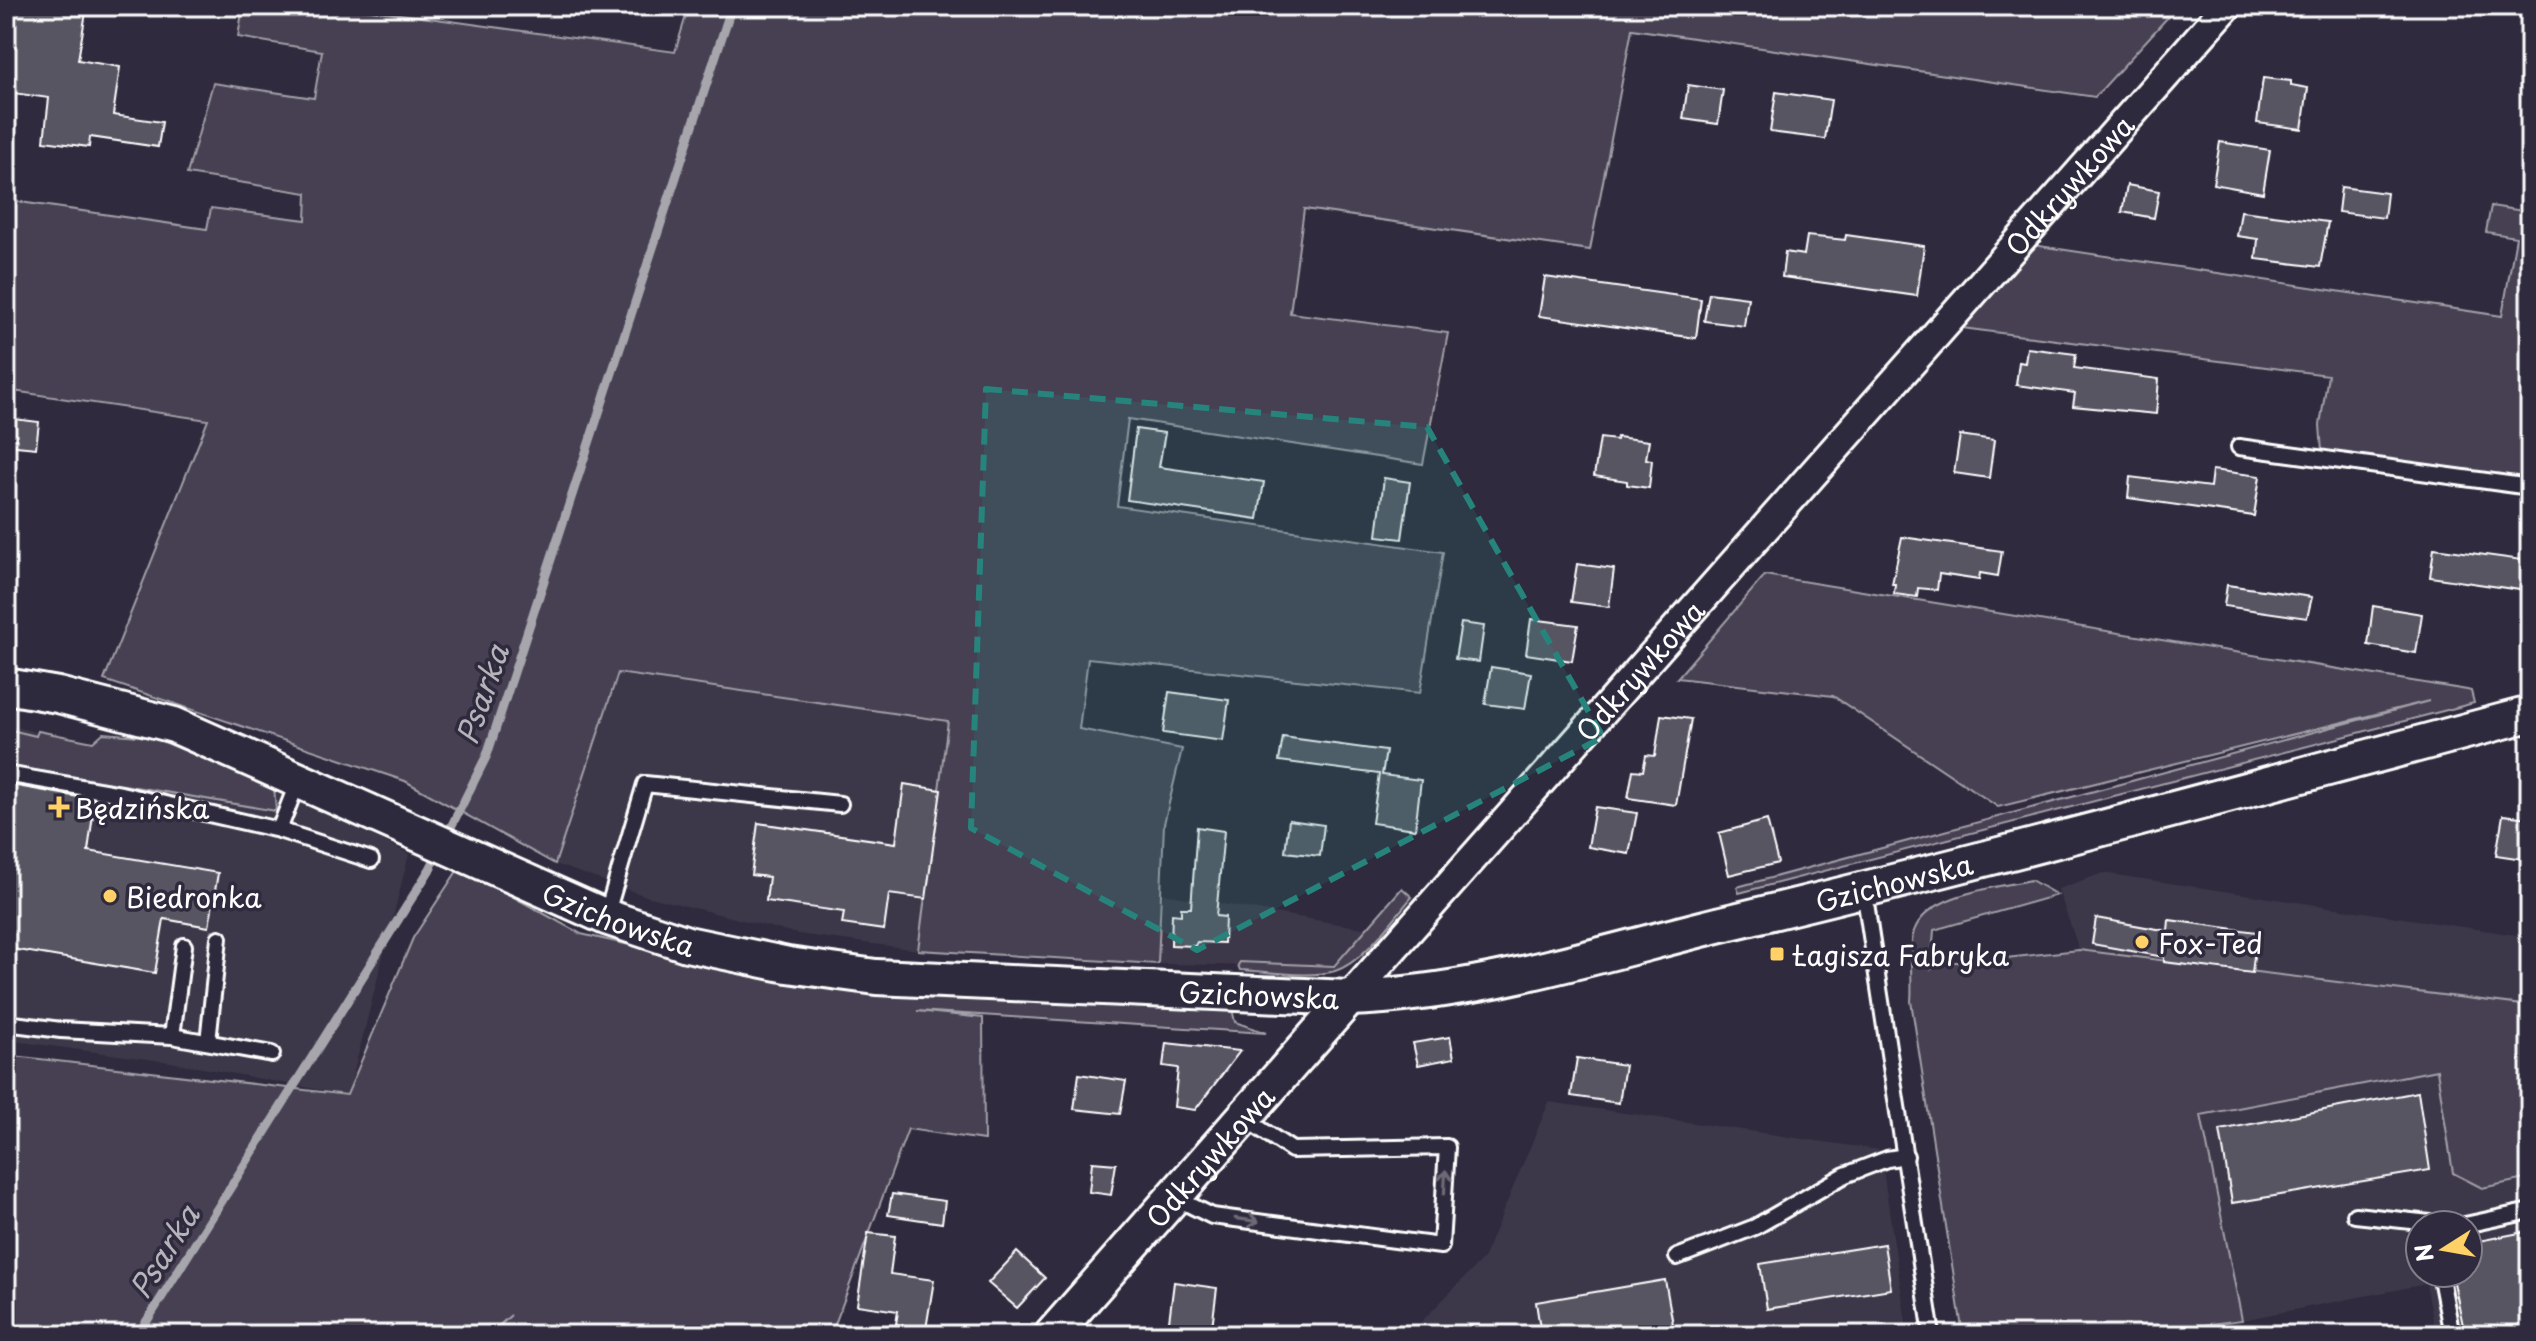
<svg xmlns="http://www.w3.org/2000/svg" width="2536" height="1341" font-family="'Playpen Sans',sans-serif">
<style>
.built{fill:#3c3749;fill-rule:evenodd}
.green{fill:#464152;stroke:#a2a0a8;stroke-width:2}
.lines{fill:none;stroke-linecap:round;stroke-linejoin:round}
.stream{stroke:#a7a6ad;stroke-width:9}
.building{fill:#595564;stroke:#fff;stroke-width:2}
.service-casing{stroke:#fff;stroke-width:20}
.minor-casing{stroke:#fff;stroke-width:34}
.tertiary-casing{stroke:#fff;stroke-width:40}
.service{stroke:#2f2a3d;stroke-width:14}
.minor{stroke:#2f2a3d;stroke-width:28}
.tertiary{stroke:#2f2a3d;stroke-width:34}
.oneway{stroke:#6d6a77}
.marked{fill:#27847c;fill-opacity:0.2;stroke:#27847c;stroke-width:6;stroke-dasharray:16 10;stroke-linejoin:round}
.poi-dot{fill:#ffd166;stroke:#2f2a3d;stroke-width:3}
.labels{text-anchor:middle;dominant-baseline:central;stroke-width:7;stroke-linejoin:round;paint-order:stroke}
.street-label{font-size:28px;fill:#fff;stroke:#2f2a3d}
.poi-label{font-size:28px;fill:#fff;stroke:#2f2a3d;text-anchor:start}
.water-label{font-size:30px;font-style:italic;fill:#b6b4bb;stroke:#2f2a3d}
</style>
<rect width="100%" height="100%" fill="#2f2a3d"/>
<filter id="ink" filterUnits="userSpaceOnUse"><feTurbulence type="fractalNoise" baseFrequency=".0125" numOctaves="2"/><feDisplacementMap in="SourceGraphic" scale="16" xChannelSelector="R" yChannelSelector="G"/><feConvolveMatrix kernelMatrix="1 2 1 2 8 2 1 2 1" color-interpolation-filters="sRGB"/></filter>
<g filter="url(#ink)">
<g class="built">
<polygon points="618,673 949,721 918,950 798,934 646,896 555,864"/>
<polygon points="6,724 84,746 126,734 172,743 270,783 409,854 348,1095 170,1062 6,1040"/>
<polygon points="2103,873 2530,937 2530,1006 2079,950 2058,889"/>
<polygon points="1163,894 1369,929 1330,967 1158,964"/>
<path d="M2437,1070L2453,1173L2482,1188L2530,1178V1335H2436L2426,1284L2242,1320L2200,1115ZM2420,1225H2468V1273H2420Z"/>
<polygon points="1549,1102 1880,1150 1908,1335 1408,1335 1483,1259"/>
</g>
<g class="green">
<polygon points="243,6 342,6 675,52 689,6 2083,6 2168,17 2095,97 1632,29 1590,250 1304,209 1290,313 1448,333 1423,464 1128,419 1117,506 1443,552 1420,693 1088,658 1079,729 1182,749 1164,824 1158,964 918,950 948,721 618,673 555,864 405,781 104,680 208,420 6,390 6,200 207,229 211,208 306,220 307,193 187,174 213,83 314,98 322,51 238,37"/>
<polygon points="2491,206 2530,212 2530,479 2322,452 2320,425 2328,375 1962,328 2033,245 2502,316 2516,237 2486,232"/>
<polygon points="1765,575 2467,690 2471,691 2474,703 1739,893 1737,887 2429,701 1998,807 1833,696 1677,678"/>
<polygon points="6,718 12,720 11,730 36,736 38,731 93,742 103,733 152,737 274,787 276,811 6,765"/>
<polygon points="457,871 499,889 581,934 736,969 800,986 1232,1009 1235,1022 1266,1033 917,1011 983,1018 984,1140 908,1129 831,1335 490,1335 511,1315 488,1335 6,1335 6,1055 347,1095 413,938"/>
<path d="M2031,880L2057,895L1934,930L1931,969L1948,962H1968L2079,950L2530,1006V1178L2482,1188L2453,1173L2437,1070L2201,1115L2242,1320L2124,1335H1963L1911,1001C1913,980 1908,951 1914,931C1928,893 1996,888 2031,880Z"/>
<path d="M1402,888L1412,897C1392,920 1364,962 1335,971C1309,979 1268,971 1240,970L1238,965L1240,962L1334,966Z"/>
</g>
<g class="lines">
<polyline class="stream" points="138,1335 430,869 487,755 732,6"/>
</g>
<g class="building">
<polygon points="6,6 56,6 55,8 86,12 78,60 120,67 113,115 162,122 158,147 90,137 89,147 44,141 49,98 6,92"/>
<polygon points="2263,78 2291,81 2291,85 2308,88 2302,129 2257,123"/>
<polygon points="1688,85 1723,90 1718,124 1683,119"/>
<polygon points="1776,92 1831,100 1825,139 1770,132"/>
<polygon points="2220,142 2270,150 2263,193 2213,184"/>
<polygon points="2127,185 2159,191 2154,218 2122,212"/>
<polygon points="2341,187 2387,193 2384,218 2338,212"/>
<polygon points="2241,211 2328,222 2320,267 2256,259 2258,239 2237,236"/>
<polygon points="1846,235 1924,246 1917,296 1782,277 1785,252 1804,255 1807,236 1845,240"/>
<polygon points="1545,277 1701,299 1696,338 1539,316"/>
<polygon points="1709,293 1748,298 1744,326 1704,321"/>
<polygon points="2027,348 2076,354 2074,368 2159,379 2156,414 2073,406 2075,393 2016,385 2019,362 2025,363"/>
<polygon points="6,418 39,422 36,448 6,445"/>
<polygon points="1136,429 1165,433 1159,467 1264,482 1258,519 1127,500"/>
<polygon points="1960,435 1994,440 1989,478 1954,473"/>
<polygon points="1617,437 1649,441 1646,459 1652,460 1649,488 1627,485 1627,481 1594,476 1600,438 1616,440"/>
<polygon points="2212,470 2260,476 2254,516 2128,498 2130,477 2210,487"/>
<polygon points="1384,478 1410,482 1402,539 1377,536"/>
<polygon points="1902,537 2002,551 1998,576 1980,573 1979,580 1939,574 1937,590 1918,588 1917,597 1894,594 1895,584 1892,584"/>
<polygon points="2434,548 2530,561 2530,586 2520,585 2520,590 2430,577"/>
<polygon points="1577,564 1614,569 1609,607 1571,602"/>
<polygon points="2227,585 2312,597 2307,618 2224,606"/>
<polygon points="2373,606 2422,614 2416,653 2368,645"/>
<polygon points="1531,619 1578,625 1572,661 1526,654"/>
<polygon points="1461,623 1484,626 1479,662 1455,659"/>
<polygon points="1491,667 1531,673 1525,709 1485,704"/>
<polygon points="1169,692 1229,700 1223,741 1163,733"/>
<polygon points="1661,715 1691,719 1676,805 1628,798 1633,770 1643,771 1646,755 1655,756"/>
<polygon points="1283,737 1386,751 1382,775 1421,780 1415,829 1372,823 1379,774 1279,761"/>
<polygon points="6,784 95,800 88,851 218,873 209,927 164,919 155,973 6,948"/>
<polygon points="904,784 941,790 926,899 889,894 884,930 842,924 844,912 766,901 769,877 751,875 758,823 896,843"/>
<polygon points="1595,807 1637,813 1629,854 1588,847"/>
<polygon points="2503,815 2530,818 2530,860 2496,855"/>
<polygon points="1289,820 1324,825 1320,856 1285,852"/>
<polygon points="1767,820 1778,863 1729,875 1719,833"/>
<polygon points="1197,827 1224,831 1216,916 1225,917 1224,943 1197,942 1195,946 1171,945 1172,914 1181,915 1181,908 1191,908"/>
<polygon points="2096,918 2168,931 2169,920 2257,932 2252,973 2164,962 2164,957 2092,944"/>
<polygon points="1450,1037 1454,1058 1418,1065 1413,1043"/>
<polygon points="1166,1043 1240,1051 1195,1110 1174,1107 1178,1068 1163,1066"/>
<polygon points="1577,1058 1625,1065 1619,1103 1571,1096"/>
<polygon points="1079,1074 1126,1081 1120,1114 1074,1109"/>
<polygon points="2418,1092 2430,1170 2232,1203 2220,1130"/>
<polygon points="1092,1162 1116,1164 1111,1195 1089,1192"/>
<polygon points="892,1194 945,1201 942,1223 888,1215"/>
<polygon points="2530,1231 2530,1335 2465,1335 2452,1273 2468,1273 2468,1243"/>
<polygon points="868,1233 895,1236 890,1274 934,1280 926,1329 896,1324 898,1311 857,1305"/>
<polygon points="1884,1244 1891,1289 1767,1309 1760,1264"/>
<polygon points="1017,1252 1045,1278 1017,1308 988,1283"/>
<polygon points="1665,1280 1675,1335 1541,1335 1536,1302"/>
<polygon points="1174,1282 1217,1288 1211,1335 1168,1329"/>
</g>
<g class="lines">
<defs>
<g id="service">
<polyline points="2239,447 2530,487"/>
<polyline points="6,774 121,794 279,830 298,781"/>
<polyline points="279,830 371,860"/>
<polyline points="1864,890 1932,1335"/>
<polyline points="606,916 645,784 840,804"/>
<polyline points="6,1023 61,1030 172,1036 184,946"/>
<polyline points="172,1036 272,1054"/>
<polyline points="208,1042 219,938"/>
<polyline points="1174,1197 1212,1216 1441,1246 1447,1147 1292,1150 1244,1118"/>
<polyline points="2355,1215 2449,1225"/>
<polyline points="2465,1225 2530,1211"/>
<polyline points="1677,1257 1755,1227 1845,1175 1887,1159 1906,1156"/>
<polyline points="2440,1273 2452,1335"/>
</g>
<g id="minor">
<path id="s1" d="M1349,998L2227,6"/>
</g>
<g id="tertiary">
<path id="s2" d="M6,686L58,695L174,725L606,917L687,944L788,965L876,977L1349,998C1478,994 1602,953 1726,923C1995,859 2263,785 2530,714"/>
<path id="s3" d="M1052,1335L1349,998"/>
</g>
</defs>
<use href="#service" class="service-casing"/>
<use href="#minor" class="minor-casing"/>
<use href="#tertiary" class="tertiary-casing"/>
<use href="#service" class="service"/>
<use href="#minor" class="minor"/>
<use href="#tertiary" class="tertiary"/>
</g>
<defs><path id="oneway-shaft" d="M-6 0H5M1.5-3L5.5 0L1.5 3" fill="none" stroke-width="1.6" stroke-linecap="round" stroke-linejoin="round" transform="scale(2)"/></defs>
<g class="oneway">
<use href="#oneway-shaft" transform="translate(1445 1182) rotate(-87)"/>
<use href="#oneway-shaft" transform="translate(1247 1220) rotate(8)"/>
</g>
</g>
<path class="marked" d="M986,389L1427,427L1603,737L1197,950L971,828Z"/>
<g class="poi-dot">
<path d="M55 795h8v8h8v8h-8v8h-8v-8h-8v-8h8z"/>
<circle cx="110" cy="896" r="8"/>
<circle cx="2142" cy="942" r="8"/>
<rect x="1769" y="946" width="16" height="16" rx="4"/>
</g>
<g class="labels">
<g class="street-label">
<text stroke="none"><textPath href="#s1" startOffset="1086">Odkrywkowa</textPath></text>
<text stroke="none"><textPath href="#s1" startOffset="438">Odkrywkowa</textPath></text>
<text stroke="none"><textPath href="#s2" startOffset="1954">Gzichowska</textPath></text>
<text stroke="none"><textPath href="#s2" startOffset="658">Gzichowska</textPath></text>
<text stroke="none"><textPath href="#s2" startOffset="1306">Gzichowska</textPath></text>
<text stroke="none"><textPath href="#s3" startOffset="238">Odkrywkowa</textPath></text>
</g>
<g class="poi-label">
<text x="75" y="807">Będzińska</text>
<text x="126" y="896">Biedronka</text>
<text x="2158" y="942">Fox-Ted</text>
<text x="1793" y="954">Łagisza Fabryka</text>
</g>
<g class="water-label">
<text transform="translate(481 694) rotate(-71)">Psarka</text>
<text transform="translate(163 1251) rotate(-58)">Psarka</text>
</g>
</g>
<rect width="2536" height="1341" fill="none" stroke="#2f2a3d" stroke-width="32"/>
<rect x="16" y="16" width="2504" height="1309" fill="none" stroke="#fff" stroke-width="3" filter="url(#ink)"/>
<g transform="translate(2444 1249) rotate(259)"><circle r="38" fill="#2f2a3d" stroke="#827f8b" stroke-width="2"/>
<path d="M0-6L14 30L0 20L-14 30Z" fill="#ffd166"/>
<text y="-12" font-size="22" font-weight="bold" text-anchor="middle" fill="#ffffff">N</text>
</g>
</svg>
